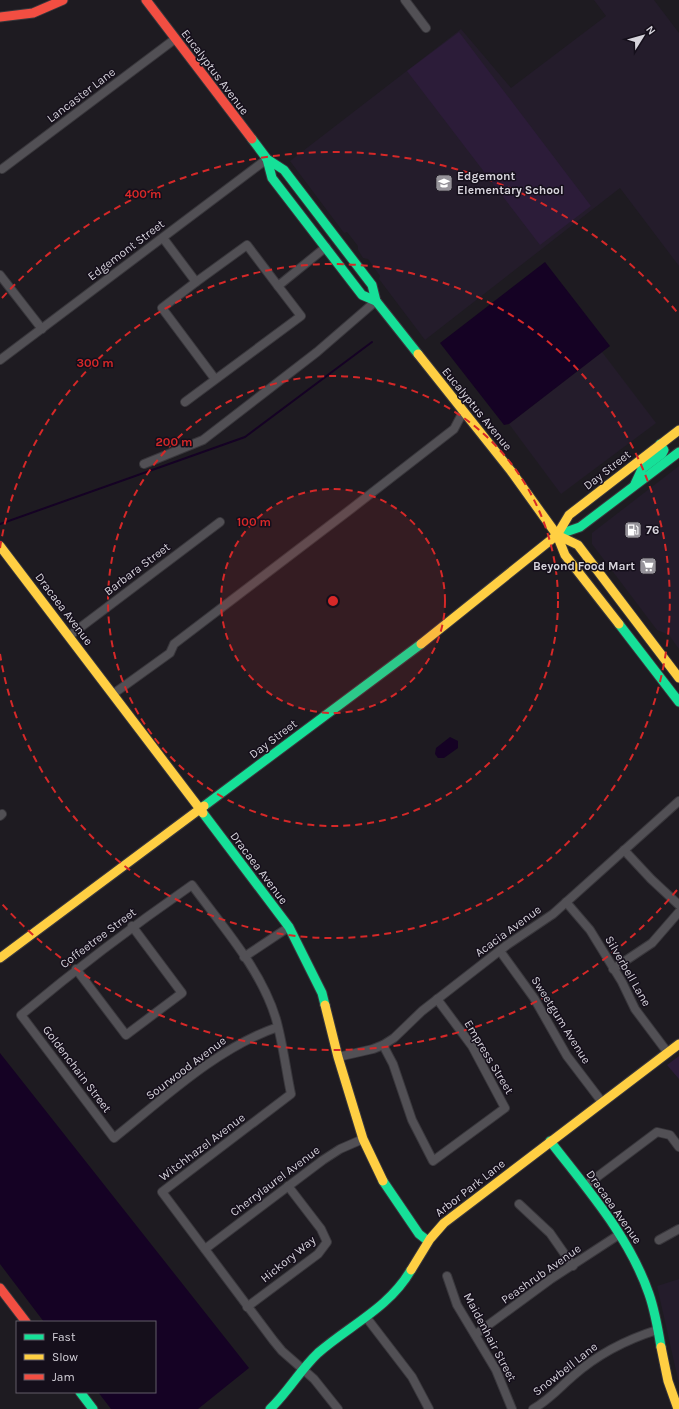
<svg xmlns="http://www.w3.org/2000/svg" width="679" height="1409" font-family="Karla,sans-serif">
<style>
.built{fill:#241c2b}
.green{fill:#2c1c39}
.water{fill:#150224}
.lines{fill:none;stroke-linecap:round;stroke-linejoin:round}
.stream{stroke:#150224;stroke-width:2}
.street-casing{stroke:#39373c;stroke-width:10}
.fast-casing{stroke:#39373c;stroke-width:11}
.slow-casing{stroke:#39373c;stroke-width:11}
.jam-casing{stroke:#39373c;stroke-width:11}
.street{stroke:#525055;stroke-width:8}
.fast{stroke:#16e098;stroke-width:9}
.slow{stroke:#ffcf43;stroke-width:9}
.jam{stroke:#f24e42;stroke-width:9}
.ring{fill:none;stroke:#d62828;stroke-width:2;stroke-dasharray:7 5}
.labels{text-anchor:middle;dominant-baseline:central;stroke-width:3;stroke-linejoin:round;paint-order:stroke}
.street-label{font-size:12px;fill:#d6d3db;stroke:#150f1b}
.poi-label{font-size:12px;font-weight:bold;fill:#d6d3db;stroke:#150f1b;text-anchor:start}
.centre{fill:#d62828;stroke:#150f1b;stroke-width:2}
.ring-label{font-size:12px;text-anchor:middle;font-weight:bold;fill:#d62828;stroke:#150f1b;stroke-width:3;stroke-linejoin:round;paint-order:stroke}
</style>
<rect width="100%" height="100%" fill="#1e1b21"/>
<g class="built">
<polygon points="594,0 654,0 679,33 679,266 620,188 425,340 379,279 380,276 368,259 363,258 358,250 358,246 347,232 344,233 290,161 461,29 511,88 606,16"/>
<polygon points="602,352 656,423 561,494 509,424"/>
<polygon points="679,466 679,649 669,635 657,630 592,544 592,533"/>
<polygon points="679,1279 679,1384 657,1286"/>
</g>
<g class="green">
<polygon points="459,32 591,206 540,245 407,71"/>
<polygon points="679,1056 679,1079 667,1065"/>
</g>
<g class="water">
<polygon points="545,262 610,346 509,424 504,425 440,343"/>
<polygon points="450,737 458,741 458,748 444,758 438,758 435,754 436,748"/>
<polygon points="0,1053 249,1368 198,1409 111,1409 98,1392 155,1392 155,1322 44,1322 0,1264"/>
</g>
<g class="lines">
<polyline class="stream" points="0,524 245,437 372,342"/>
<defs>
<g id="street">
<polyline points="405,0 426,28"/>
<polyline points="2,169 175,39"/>
<polyline points="163,238 196,282 247,245 278,286 326,247"/>
<polyline points="0,275 42,329"/>
<polyline points="196,282 162,308 215,379"/>
<polyline points="0,360 267,159"/>
<polyline points="185,402 301,316 278,286"/>
<polyline points="144,464 203,440 317,352 376,301"/>
<polyline points="69,636 220,522"/>
<polyline points="113,694 170,653 174,644 351,509 454,429 463,412"/>
<polyline points="0,816 2,814"/>
<polyline points="624,850 651,879 679,905"/>
<polyline points="566,902 590,930 622,982 635,1009 668,1053"/>
<polyline points="500,951 534,998 567,1056 602,1102"/>
<polyline points="244,957 289,927"/>
<polyline points="76,969 126,1035 182,993 132,926"/>
<polyline points="613,969 652,943 679,912"/>
<path d="M278,1027C218,1047 163,1099 114,1138L21,1015C76,969 133,926 192,885C222,926 261,969 276,1019C283,1044 286,1070 291,1094L162,1192L273,1340L282,1351L314,1379L338,1409"/>
<polyline points="383,1045 393,1064 412,1120 433,1161 505,1108 472,1046 437,999"/>
<polyline points="338,1057 373,1049 383,1045 394,1038 422,1011 507,945 553,914 679,801"/>
<polyline points="585,1186 657,1132 670,1135 679,1147"/>
<polyline points="519,1204 550,1233 573,1266"/>
<polyline points="659,1240 679,1229"/>
<polyline points="205,1249 323,1160 340,1149 363,1139"/>
<polyline points="447,1276 457,1305 496,1370 512,1409"/>
<polyline points="247,1307 318,1254 327,1242 321,1229 288,1186"/>
<polyline points="366,1317 412,1377 429,1409"/>
<polyline points="476,1334 551,1279 620,1234"/>
<path d="M533,1409C549,1400 560,1387 573,1376C598,1354 625,1340 657,1330"/>
</g>
<g id="fast">
<polyline points="252,139 267,159 284,170 372,285 376,301 418,354"/>
<polyline points="267,159 272,178 362,295 376,301"/>
<polyline points="635,484 642,469 662,454 664,450 660,444"/>
<polyline points="557,535 580,527 679,452"/>
<polyline points="619,624 679,702"/>
<polyline points="204,806 421,644"/>
<polyline points="203,813 289,927 322,993 325,1005"/>
<path d="M550,1141C587,1189 629,1236 649,1294C655,1311 658,1329 661,1347"/>
<polyline points="383,1181 419,1234 428,1241"/>
<polyline points="80,1392 93,1409"/>
<path d="M270,1409C288,1392 300,1370 318,1353C350,1325 389,1308 411,1270"/>
</g>
<g id="slow">
<polyline points="418,354 511,471 557,535 565,555 619,624"/>
<polyline points="557,535 578,545 679,678"/>
<polyline points="0,546 203,813"/>
<polyline points="421,644 557,535 569,515 679,430"/>
<polyline points="0,958 204,806"/>
<polyline points="325,1005 338,1057 363,1139 383,1181"/>
<polyline points="411,1270 430,1239 444,1223 679,1044"/>
<polyline points="661,1347 668,1381 678,1409"/>
</g>
<g id="jam">
<polyline points="146,0 252,139"/>
<polyline points="0,17 33,13 63,0"/>
<polyline points="0,1288 26,1322"/>
</g>
</defs>
<use href="#street" class="street-casing"/>
<use href="#fast" class="fast-casing"/>
<use href="#slow" class="slow-casing"/>
<use href="#jam" class="jam-casing"/>
<use href="#street" class="street"/>
<use href="#fast" class="fast"/>
<use href="#slow" class="slow"/>
<use href="#jam" class="jam"/>
</g>
<circle cx="333" cy="601" r="112" fill="#d62828" fill-opacity=".12"/>
<g class="ring">
<circle cx="333" cy="601" r="112"/>
<circle cx="333" cy="601" r="225"/>
<path d="M0 548A337 337 0 1 1 0 654"/>
<path d="M677 890A449 449 0 0 1 2 904M2 298A449 449 0 0 1 677 312"/>
</g>
<defs>
<symbol id="school-square" viewBox="-11 -11 22 22"><rect x="-9" y="-9" width="18" height="18" rx="4" fill="#96939a" stroke="#150f1b"/><path d="M0-5L7-2L0 1L-7-2ZM-4 1L0 2.5L4 1V4Q0 6-4 4Z" fill="#fff"/></symbol>
<symbol id="fuel-square" viewBox="-11 -11 22 22"><rect x="-9" y="-9" width="18" height="18" rx="4" fill="#96939a" stroke="#150f1b"/><path d="M-5.5-6h7V0h2V4h1.3V-2.5L3-4.5l.8-.8L6-3V5H2.5V1h-1V6h-7ZM-4.2-4.7v3.2H.2V-4.7Z" fill="#fff"/></symbol>
<symbol id="supermarket-square" viewBox="-11 -11 22 22"><rect x="-9" y="-9" width="18" height="18" rx="4" fill="#96939a" stroke="#150f1b"/><path d="M-6-5.5h2.5l.6 2H6L4.5 2H-2.5L-4.4-4H-6ZM-1.5 3.2a1.3 1.3 0 1 0 .1 0ZM3 3.2a1.3 1.3 0 1 0 .1 0Z" fill="#fff"/></symbol>
</defs>
<g fill-rule="evenodd">
<use href="#school-square" x="434" y="173" width="20" height="20"/>
<use href="#fuel-square" x="623" y="520" width="20" height="20"/>
<use href="#supermarket-square" x="638" y="556" width="20" height="20"/>
</g>
<g class="labels">
<g class="street-label">
<text transform="translate(215 72) rotate(53)">Eucalyptus Avenue</text>
<text transform="translate(81 95) rotate(-37)">Lancaster Lane</text>
<text transform="translate(126 250) rotate(-37)">Edgemont Street</text>
<text transform="translate(477 409) rotate(51)">Eucalyptus Avenue</text>
<text transform="translate(607 470) rotate(-38)">Day Street</text>
<text transform="translate(137 569) rotate(-37)">Barbara Street</text>
<text transform="translate(64 609) rotate(53)">Dracaea Avenue</text>
<text transform="translate(273 739) rotate(-37)">Day Street</text>
<text transform="translate(259 868) rotate(53)">Dracaea Avenue</text>
<text transform="translate(508 931) rotate(-36)">Acacia Avenue</text>
<text transform="translate(98 938) rotate(-37)">Coffeetree Street</text>
<text transform="translate(628 971) rotate(60)">Silverbell Lane</text>
<text transform="translate(561 1020) rotate(58)">Sweetgum Avenue</text>
<text transform="translate(489 1057) rotate(59)">Empress Street</text>
<text transform="translate(186 1068) rotate(-37)">Sourwood Avenue</text>
<text transform="translate(77 1069) rotate(53)">Goldenchain Street</text>
<text transform="translate(202 1147) rotate(-37)">Witchhazel Avenue</text>
<text transform="translate(275 1181) rotate(-37)">Cherrylaurel Avenue</text>
<text transform="translate(470 1188) rotate(-38)">Arbor Park Lane</text>
<text transform="translate(614 1207) rotate(55)">Dracaea Avenue</text>
<text transform="translate(288 1259) rotate(-39)">Hickory Way</text>
<text transform="translate(541 1274) rotate(-35)">Peashrub Avenue</text>
<text transform="translate(490 1337) rotate(62)">Maidenhair Street</text>
<text transform="translate(565 1369) rotate(-38)">Snowbell Lane</text>
</g>
<g class="poi-label">
<text x="457" y="176">Edgemont<tspan x="457" dy="14">Elementary School</tspan></text>
<text x="646" y="530">76</text>
<text x="635" y="566" text-anchor="end">Beyond Food Mart</text>
</g>
</g>
<circle cx="333" cy="601" r="6" class="centre"/>
<g class="ring-label">
<text x="143" y="198">400 m</text>
<text x="95" y="367">300 m</text>
<text x="174" y="446">200 m</text>
<text x="254" y="526">100 m</text>
</g>
<rect x="16" y="1321" width="140" height="72" fill="#150f1b" stroke="#625d68"/>
<rect x="24" y="1334" width="20" height="6" fill="#16e098" stroke="#625d68"/>
<text x="52" y="1341" font-size="12" fill="#d6d3db">Fast</text>
<rect x="24" y="1354" width="20" height="6" fill="#ffcf43" stroke="#625d68"/>
<text x="52" y="1361" font-size="12" fill="#d6d3db">Slow</text>
<rect x="24" y="1374" width="20" height="6" fill="#f24e42" stroke="#625d68"/>
<text x="52" y="1381" font-size="12" fill="#d6d3db">Jam</text>
<g transform="translate(643 36) rotate(53)" stroke="#150f1b" stroke-width="3" paint-order="stroke">
<path d="M0-3L7 15L0 10L-7 15Z" fill="#d6d3db"/>
<text y="-6" font-size="11" font-weight="bold" text-anchor="middle" fill="#d6d3db">N</text>
</g>
</svg>
